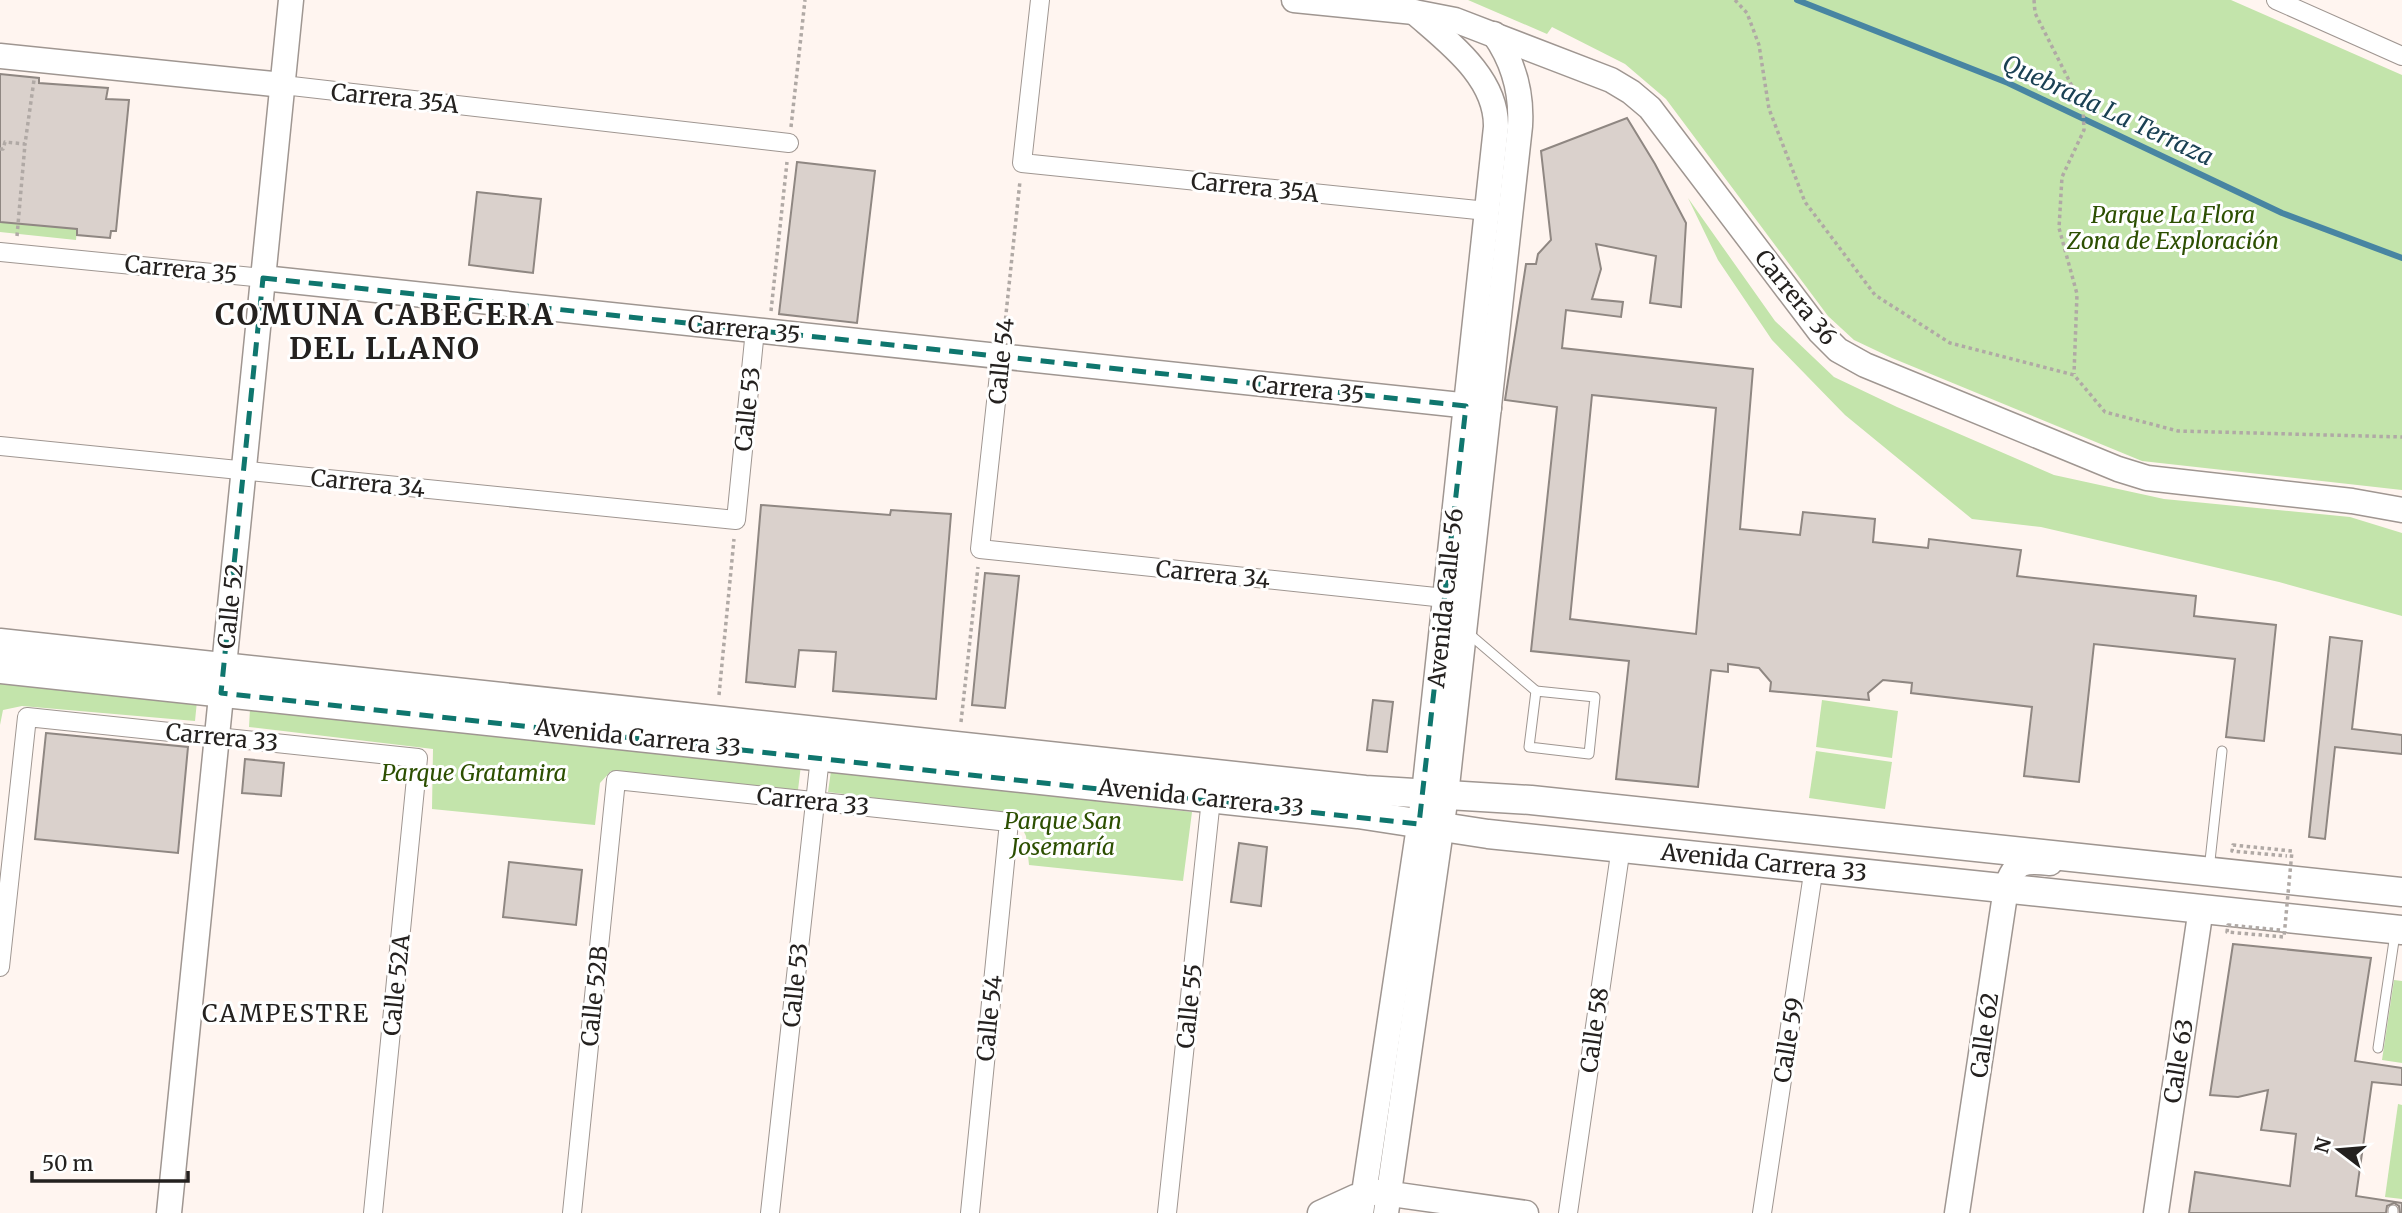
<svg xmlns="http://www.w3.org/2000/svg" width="2402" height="1213" font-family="Merriweather,serif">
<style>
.green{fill:#c3e4ab}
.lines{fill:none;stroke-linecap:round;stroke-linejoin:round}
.stream{stroke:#4885a2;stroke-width:6}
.building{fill:#dad1cc;stroke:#8f8782;stroke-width:2;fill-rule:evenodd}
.lane-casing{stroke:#9f9691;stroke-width:11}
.street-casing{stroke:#9f9691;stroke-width:20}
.secondary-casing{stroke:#9f9691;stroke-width:27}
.primary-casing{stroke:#9f9691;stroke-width:31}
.path{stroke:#b0a9a5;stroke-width:3.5;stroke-dasharray:3.5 3.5;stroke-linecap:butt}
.lane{stroke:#fff;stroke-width:9}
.street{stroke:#fff;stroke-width:18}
.secondary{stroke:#fff;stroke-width:24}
.primary{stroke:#fff;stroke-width:28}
.path-bridge{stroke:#b0a9a5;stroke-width:3.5;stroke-dasharray:3.5 3.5;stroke-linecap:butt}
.marked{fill:none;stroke:#0f766e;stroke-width:5;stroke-dasharray:14 9;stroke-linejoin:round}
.labels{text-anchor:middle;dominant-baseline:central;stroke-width:6;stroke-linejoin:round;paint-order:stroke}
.street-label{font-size:23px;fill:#24211f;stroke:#fff}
.park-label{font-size:23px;font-style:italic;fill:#2c4f01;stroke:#fff}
.water-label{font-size:24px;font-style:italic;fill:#1b4154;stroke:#fff}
.neighbourhood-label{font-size:24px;letter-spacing:2px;fill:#24211f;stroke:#fff}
.district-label{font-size:30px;font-weight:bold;letter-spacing:2px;fill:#24211f;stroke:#fff}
</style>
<rect width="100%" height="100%" fill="#fff5f0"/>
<g class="green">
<polygon points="1468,0 2231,0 2402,75 2402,490 2142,461 1892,358 1854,340 1828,316 1666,99 1625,64 1552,27 1547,34"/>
<polygon points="1688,198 1775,321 1834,377 1897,407 2054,475 2164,499 2350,517 2402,533 2402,616 2279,582 2041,527 1972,519 1845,415 1772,340 1718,260"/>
<polygon points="0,222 77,229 76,240 0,232"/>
<polygon points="0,681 197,701 195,721 22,706 3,710 0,725"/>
<polygon points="1822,700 1898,711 1892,758 1816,747"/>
<polygon points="250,709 801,765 798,790 611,771 600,783 595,825 432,809 433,749 249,727"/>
<polygon points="1816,751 1892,762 1885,809 1809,798"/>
<polygon points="831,771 1192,812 1183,881 1029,865 1026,836 1016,816 828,792"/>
<polygon points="2394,980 2402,981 2402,1063 2382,1060"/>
<polygon points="2398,1104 2402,1105 2402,1199 2385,1197"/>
</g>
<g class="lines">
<polyline class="stream" points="1797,0 2008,83 2282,213 2402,258"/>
</g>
<g class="building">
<polygon points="0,74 39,78 39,83 108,88 106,99 129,100 116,231 111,231 110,238 77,235 77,229 0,222"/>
<path d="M1627,118L1655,164L1686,223L1681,307L1650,303L1656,256L1596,244L1601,269L1592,299L1623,302L1621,317L1566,310L1562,348L1753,369L1740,529L1800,535L1803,512L1875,519L1873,542L1928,548L1929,539L2021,550L2017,576L2196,596L2194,616L2276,625L2264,741L2226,737L2235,659L2094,644L2079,782L2024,776L2032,707L1911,693L1912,683L1883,680L1868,693L1869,700L1770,691L1771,682L1759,668L1728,664V672L1711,670L1698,787L1616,779L1629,661L1531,651L1557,407L1505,400L1526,264H1536L1538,254L1551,240L1541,151ZM1592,395L1716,408L1696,634L1570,619Z"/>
<polygon points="797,162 875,171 857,323 779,314"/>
<polygon points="477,192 541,199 533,273 469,265"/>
<polygon points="761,505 890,515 891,510 951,514 936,699 833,691 836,652 799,650 795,687 746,682"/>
<polygon points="985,573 1019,576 1005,708 972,705"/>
<polygon points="2330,637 2362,641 2352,729 2402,735 2402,754 2335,747 2325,839 2309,837"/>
<polygon points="1373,700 1393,702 1387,752 1367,750"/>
<polygon points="46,733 188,747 178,853 35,839"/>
<polygon points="245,759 284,763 281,796 242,793"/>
<polygon points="1239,843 1267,847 1261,906 1231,902"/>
<polygon points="509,862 582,870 576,925 503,917"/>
<polygon points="2233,944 2371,958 2355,1061 2402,1068 2402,1085 2372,1082 2356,1196 2402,1203 2402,1213 2400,1213 2399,1206 2394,1203 2387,1206 2386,1213 2189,1213 2195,1172 2290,1186 2296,1134 2261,1130 2268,1090 2238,1097 2210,1095"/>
</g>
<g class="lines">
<defs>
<g id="lane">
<polyline points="1468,633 1536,691"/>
<polygon points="1536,691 1595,697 1589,754 1529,747"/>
<polyline points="2209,870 2222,751"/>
<polyline points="2378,1048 2395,934"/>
<polyline points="2393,1213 2393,1210"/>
</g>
<g id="street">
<polyline points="1040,0 1022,163 1487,211"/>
<polyline points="2276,0 2402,56"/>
<polyline points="283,85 789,143"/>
<polyline points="0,252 263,278"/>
<polyline points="1001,356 980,549 1445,598"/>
<polyline points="0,446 736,520 755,330"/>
<polyline points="0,967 27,717 418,758 373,1213"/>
<polyline points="572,1213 616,780 1009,822 970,1213"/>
<polyline points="770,1213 820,757"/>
<polyline points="1167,1213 1211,799"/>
<polyline points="1568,1213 1621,847"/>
<polyline points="1762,1213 1814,867"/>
</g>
<g id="secondary">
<polyline points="1294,0 1414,12 1455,20 1611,80 1631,92 1650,108 1820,332 1838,350 1865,365 2118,469 2147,478 2352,501 2402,510"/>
<polyline points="0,56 283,85"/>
<polyline points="263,278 1489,408"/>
<polyline points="169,1213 291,0"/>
<polyline points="1320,1213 1355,1197 1377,1192 1526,1213"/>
<path d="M1361,1213L1424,793L1496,127C1497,77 1448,42 1414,12"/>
<path d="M1386,1213L1446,795L1520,126C1522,93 1513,61 1494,34"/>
<path d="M1957,1213L2006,888C2014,861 2024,860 2050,863"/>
<polyline points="2156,1213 2201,908"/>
</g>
<g id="primary">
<polyline points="0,643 1365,790 1531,800 2402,892"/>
<polyline points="0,669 1358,814 1488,834 2402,930"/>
</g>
</defs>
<use href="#lane" class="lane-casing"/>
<use href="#street" class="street-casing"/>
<use href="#secondary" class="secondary-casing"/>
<use href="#primary" class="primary-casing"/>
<g class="path">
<polyline points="1735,0 1747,13 1759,45 1769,109 1805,202 1875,295 1950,343 2074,375 2105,412 2178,431 2402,437"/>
<polyline points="2034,0 2035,13 2083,108 2084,130 2062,177 2059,228 2077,294 2074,374"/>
<polyline points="791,127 805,0"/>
<polyline points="0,149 3,149 5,142 25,144 34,80"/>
<polyline points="17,236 25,144"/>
<polyline points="771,311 787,162"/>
<polyline points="1004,333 1020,181"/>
<polyline points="719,695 734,539"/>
<polyline points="961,722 978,567"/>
</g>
<use href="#lane" class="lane"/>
<use href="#street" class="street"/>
<use href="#secondary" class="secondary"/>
<use href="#primary" class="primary"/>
<polyline class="path-bridge" points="2280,930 2228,925 2227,932 2284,937 2292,851 2233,845 2232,851 2287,856"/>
</g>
<path class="marked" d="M263,278L1466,406L1419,824L221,693Z"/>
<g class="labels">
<g class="street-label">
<text transform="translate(395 98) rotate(6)">Carrera 35A</text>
<text transform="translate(1255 187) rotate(6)">Carrera 35A</text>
<text transform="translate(181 269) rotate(6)">Carrera 35</text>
<text transform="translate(1796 297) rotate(51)">Carrera 36</text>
<text transform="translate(744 329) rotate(6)">Carrera 35</text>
<text transform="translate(1001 361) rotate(-84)">Calle 54</text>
<text transform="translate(1308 389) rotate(6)">Carrera 35</text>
<text transform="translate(747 409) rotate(-84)">Calle 53</text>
<text transform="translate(368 483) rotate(6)">Carrera 34</text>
<text transform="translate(1213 574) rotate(6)">Carrera 34</text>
<text transform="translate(1445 598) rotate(-84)">Avenida Calle 56</text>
<text transform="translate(230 606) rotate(-84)">Calle 52</text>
<text transform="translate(222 737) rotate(6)">Carrera 33</text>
<text transform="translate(638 737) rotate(6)">Avenida Carrera 33</text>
<text transform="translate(1201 797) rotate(6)">Avenida Carrera 33</text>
<text transform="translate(813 801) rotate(6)">Carrera 33</text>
<text transform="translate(1764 862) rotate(6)">Avenida Carrera 33</text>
<text transform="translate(396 985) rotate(-84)">Calle 52A</text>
<text transform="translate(795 985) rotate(-84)">Calle 53</text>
<text transform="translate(594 996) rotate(-84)">Calle 52B</text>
<text transform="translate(1189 1006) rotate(-84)">Calle 55</text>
<text transform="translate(989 1018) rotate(-84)">Calle 54</text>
<text transform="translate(1594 1030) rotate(-82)">Calle 58</text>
<text transform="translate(1984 1035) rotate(-82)">Calle 62</text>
<text transform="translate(1788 1040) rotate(-81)">Calle 59</text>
<text transform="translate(2178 1061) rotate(-81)">Calle 63</text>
</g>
<g class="park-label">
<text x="2173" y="214">Parque La Flora<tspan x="2173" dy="26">Zona de Exploración</tspan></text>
<text x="474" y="772">Parque Gratamira</text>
<text x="1063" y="820">Parque San<tspan x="1063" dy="26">Josemaría</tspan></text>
</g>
<g class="water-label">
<text transform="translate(2108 110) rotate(25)">Quebrada La Terraza</text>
</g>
<g class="neighbourhood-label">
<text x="286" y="1013">CAMPESTRE</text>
</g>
<g class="district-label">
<text x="385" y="314">COMUNA CABECERA<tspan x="385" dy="34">DEL LLANO</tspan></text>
</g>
</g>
<g transform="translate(2339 1150) rotate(286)" stroke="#ffffff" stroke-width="5" paint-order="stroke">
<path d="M0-5L12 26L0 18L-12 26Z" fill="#24211f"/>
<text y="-10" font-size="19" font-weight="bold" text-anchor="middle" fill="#24211f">N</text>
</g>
<path d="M32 1171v10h156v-10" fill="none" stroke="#24211f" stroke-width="3.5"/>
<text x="42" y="1171" font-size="21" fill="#24211f" stroke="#ffffff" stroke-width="5" paint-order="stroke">50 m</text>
</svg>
